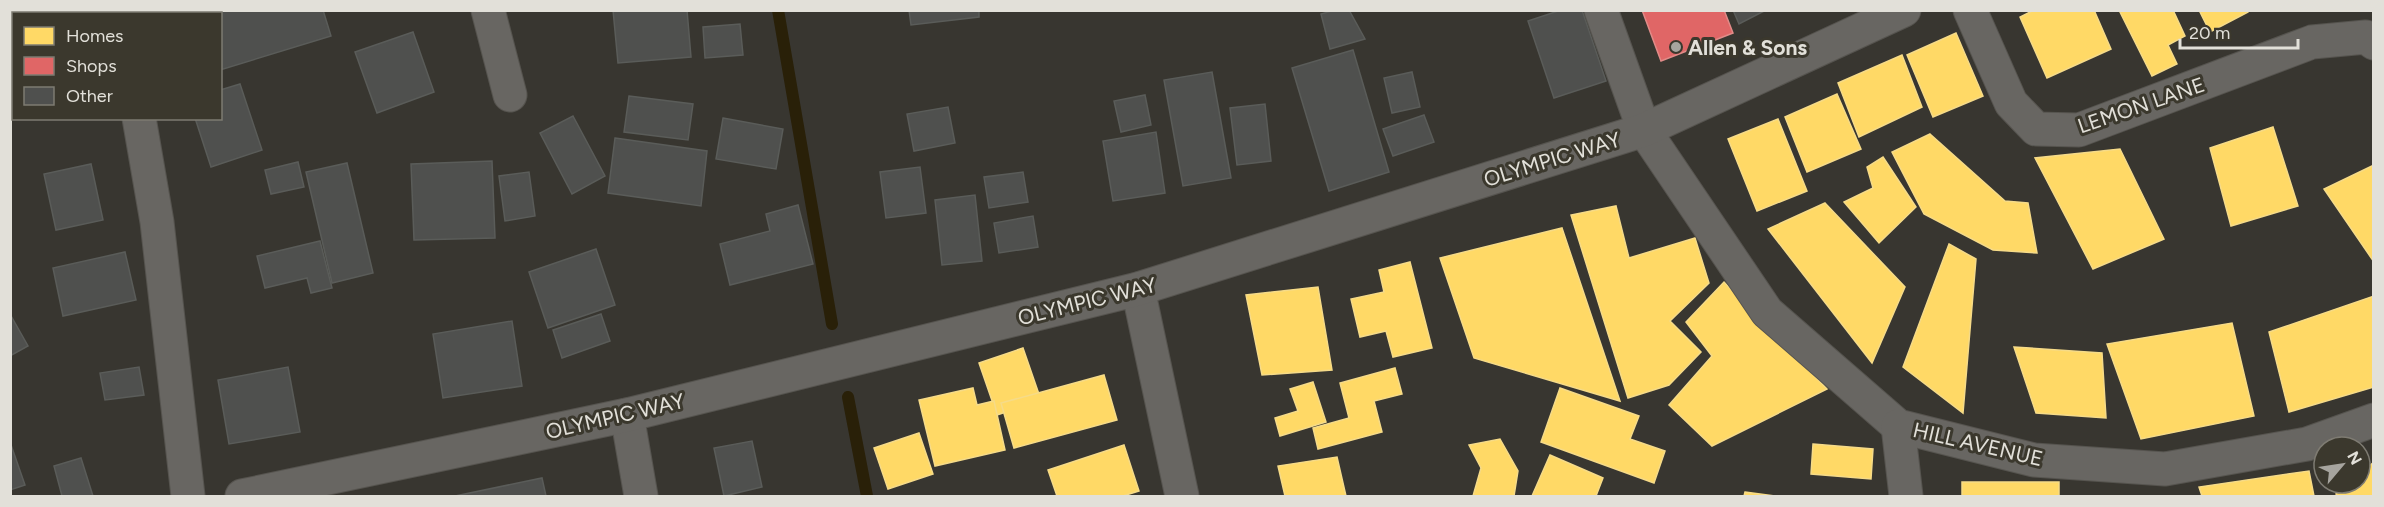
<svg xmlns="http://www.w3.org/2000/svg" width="2384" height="507" font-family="Figtree,sans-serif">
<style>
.homes{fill:#ffd966;stroke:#f6db88;stroke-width:1.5}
.shops{fill:#e06666;stroke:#e18b88;stroke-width:1.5}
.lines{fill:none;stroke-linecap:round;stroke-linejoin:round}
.stream{stroke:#292008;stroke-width:12}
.building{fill:#4f504e;stroke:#5a5c59;stroke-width:1.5}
.minor-casing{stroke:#56544f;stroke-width:35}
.minor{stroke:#686662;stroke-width:33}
.poi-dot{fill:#a6a49e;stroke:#3b382d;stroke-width:2}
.labels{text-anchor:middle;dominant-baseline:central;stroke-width:6;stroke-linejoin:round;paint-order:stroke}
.poi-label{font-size:21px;font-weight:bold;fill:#e2e0d9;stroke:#3b382d;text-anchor:start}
.street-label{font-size:21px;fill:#e2e0d9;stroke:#3b382d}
</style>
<rect width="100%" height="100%" fill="#383630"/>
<g class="homes">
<polygon points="2034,10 2094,10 2111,49 2047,78 2020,17"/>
<polygon points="2119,10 2173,10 2185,36 2168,45 2177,64 2152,76"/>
<polygon points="2199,10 2248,10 2248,12 2210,32"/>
<polygon points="1956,33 1983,96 1933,117 1907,55"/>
<polygon points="1902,55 1922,107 1859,137 1838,83"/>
<polygon points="1837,94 1861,149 1807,172 1785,117"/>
<polygon points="1778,119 1807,191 1757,211 1728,139"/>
<polygon points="2273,127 2298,206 2231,226 2210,148"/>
<polygon points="1930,134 2005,201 2028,203 2037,253 1993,250 1924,214 1892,152"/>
<polygon points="2120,149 2164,239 2093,269 2035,158"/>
<polygon points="1883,157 1916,207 1879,243 1844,202 1873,188 1867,167"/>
<polygon points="2374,165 2374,262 2324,189"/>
<polygon points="1825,203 1905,287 1872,363 1768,229"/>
<polygon points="1616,206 1629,258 1695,238 1709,283 1670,321 1701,352 1669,385 1628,398 1571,215"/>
<polygon points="1562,228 1620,401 1474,358 1440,258"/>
<polygon points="1949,244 1976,259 1963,413 1903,367"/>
<polygon points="1410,262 1432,348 1393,357 1386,331 1360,337 1351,299 1384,292 1379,270"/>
<polygon points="1724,282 1827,389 1712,446 1669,405 1712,356 1686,322"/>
<polygon points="1318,287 1332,370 1262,375 1246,295"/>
<polygon points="2374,296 2374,387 2289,412 2269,332"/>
<polygon points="2232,323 2254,416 2141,439 2107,344"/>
<polygon points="2014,347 2102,353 2106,418 2036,413"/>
<polygon points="1023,348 1041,400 997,415 979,363"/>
<polygon points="1395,368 1402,394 1374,401 1382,432 1318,449 1313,428 1349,418 1340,383"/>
<polygon points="1104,375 1117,420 1014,448 1001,403"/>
<polygon points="1313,382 1326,422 1280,436 1275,418 1298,411 1290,389"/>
<polygon points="973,388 977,405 994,401 1005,450 935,466 919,400"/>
<polygon points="1560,388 1639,416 1630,439 1665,451 1654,483 1541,442"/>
<polygon points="919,433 933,474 888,489 874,448"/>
<polygon points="1500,439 1518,471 1514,496 1473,496 1481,468 1469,445"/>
<polygon points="1813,444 1873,449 1871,479 1811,474"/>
<polygon points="1124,445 1139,491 1123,496 1057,496 1048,470"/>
<polygon points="1550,455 1603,478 1596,496 1532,496"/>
<polygon points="1337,457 1346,496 1285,496 1278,466"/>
<polygon points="2374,462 2374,496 2337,496 2336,494 2349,483 2360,483 2360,474"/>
<polygon points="2309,471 2314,496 2202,496 2199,487"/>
<rect x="1962" y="482" width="97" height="14"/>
<polygon points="1745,492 1775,496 1744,496"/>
</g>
<polygon class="shops" points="1642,10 1724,10 1733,33 1661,61"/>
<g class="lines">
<g class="stream">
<polyline points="778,10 832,324"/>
<polyline points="848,397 867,496"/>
</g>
</g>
<g class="building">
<polygon points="216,10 323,10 331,36 220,70 220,14 217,14"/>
<polygon points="613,10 687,10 691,57 618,63"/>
<polygon points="909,10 979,10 979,17 911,25"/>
<polygon points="1335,10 1349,10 1365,39 1330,49 1321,14"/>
<polygon points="1561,10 1582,10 1606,81 1554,98 1528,21"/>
<polygon points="1733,10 1766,10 1739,24"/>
<polygon points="740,24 743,55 705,58 703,27"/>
<polygon points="413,32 434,92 377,113 355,52"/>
<polygon points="1353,50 1389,172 1329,191 1292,68"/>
<polygon points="1212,72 1231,178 1183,186 1164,80"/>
<polygon points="1412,72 1420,107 1392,113 1384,78"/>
<polygon points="240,84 262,150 211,167 195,118 220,118 220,90"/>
<polygon points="1145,95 1151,125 1121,132 1114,101"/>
<polygon points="629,96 693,104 688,140 624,132"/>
<polygon points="1265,104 1271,161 1237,165 1230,108"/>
<polygon points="948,107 955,143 914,151 907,114"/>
<polygon points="1424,115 1434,142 1393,156 1383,129"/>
<polygon points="573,116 605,176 572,194 540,133"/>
<polygon points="723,118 783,129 776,169 716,159"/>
<polygon points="1156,132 1165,193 1113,201 1103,141"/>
<polygon points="615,138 707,151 701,206 608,193"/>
<polygon points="492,161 495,238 414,240 411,164"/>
<polygon points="298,162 304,187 271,194 265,170"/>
<polygon points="347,163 373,273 332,283 306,172"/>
<polygon points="91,164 103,220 56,230 44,174"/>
<polygon points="920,167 926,213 886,218 880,172"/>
<polygon points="529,172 535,216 505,221 499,176"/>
<polygon points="1023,172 1028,202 989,208 984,177"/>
<polygon points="975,195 982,261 942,265 935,200"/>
<polygon points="798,205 813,264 730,285 720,244 770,231 766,214"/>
<polygon points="1033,216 1038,247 999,253 994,223"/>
<polygon points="320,241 332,288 311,293 307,278 265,288 257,256"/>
<polygon points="596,249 615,305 548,328 529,272"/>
<polygon points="125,252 136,300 63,316 53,268"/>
<polygon points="10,314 28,346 10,356"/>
<polygon points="601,314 610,341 562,358 553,330"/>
<polygon points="512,321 522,386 443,398 433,334"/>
<polygon points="139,367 144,395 105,400 100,373"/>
<polygon points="288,367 300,432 229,444 218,380"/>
<polygon points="752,441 762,487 724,496 714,448"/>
<polygon points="10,442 25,485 10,490"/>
<polygon points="81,458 93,496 62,496 54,466"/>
<polygon points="542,478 546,496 455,496"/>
</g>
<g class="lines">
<defs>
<g id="minor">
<polyline points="121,10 122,14"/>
<polyline points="488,10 510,95"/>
<polyline points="1601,10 1644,130 1767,312 1898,426 2034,460 2165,469 2307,444 2374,420"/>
<polyline points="1970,10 2011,103 2036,129 2079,130 2312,42 2366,37 2374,43"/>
<polyline points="10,11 14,10"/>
<polyline points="139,118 157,222 188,496"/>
<polyline points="1138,289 1182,496"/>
<polyline points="627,415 641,496"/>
<polyline points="1898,426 1906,496"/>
<polyline points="242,496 627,415 1138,289 1644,130 1904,10"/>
</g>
</defs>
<use href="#minor" class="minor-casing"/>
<use href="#minor" class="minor"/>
</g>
<circle class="poi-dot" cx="1676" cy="47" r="6"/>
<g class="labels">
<g class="poi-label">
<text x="1688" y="47">Allen &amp; Sons</text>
</g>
<g class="street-label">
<text transform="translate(2141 105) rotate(-19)">LEMON LANE</text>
<text transform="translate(1552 159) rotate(-17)">OLYMPIC WAY</text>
<text transform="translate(1087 301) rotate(-14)">OLYMPIC WAY</text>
<text transform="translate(615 416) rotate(-13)">OLYMPIC WAY</text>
<text transform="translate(1978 444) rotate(13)">HILL AVENUE</text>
</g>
</g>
<rect width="2384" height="507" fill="none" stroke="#e2e0d9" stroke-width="24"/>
<rect x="12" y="12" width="210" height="108" fill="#3b382d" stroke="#7e7b72" stroke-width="1.5"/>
<rect x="24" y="27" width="30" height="18" fill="#ffd966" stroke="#7e7b72" stroke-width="1.5"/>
<text x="66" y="42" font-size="18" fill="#e2e0d9">Homes</text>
<rect x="24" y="57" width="30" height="18" fill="#e06666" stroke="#7e7b72" stroke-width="1.5"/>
<text x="66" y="72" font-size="18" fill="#e2e0d9">Shops</text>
<rect x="24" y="87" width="30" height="18" fill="#4f504e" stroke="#7e7b72" stroke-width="1.5"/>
<text x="66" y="102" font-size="18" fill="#e2e0d9">Other</text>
<g transform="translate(2342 465) rotate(61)"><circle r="28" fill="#3b382d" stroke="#7e7b72" stroke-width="1.5"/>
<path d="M0-4.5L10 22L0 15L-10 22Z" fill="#a6a49e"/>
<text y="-9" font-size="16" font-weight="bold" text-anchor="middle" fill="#e2e0d9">N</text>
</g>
<path d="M2180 39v9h118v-9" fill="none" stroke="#e2e0d9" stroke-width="3"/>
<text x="2189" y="39" font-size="18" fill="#e2e0d9" stroke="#3b382d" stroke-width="4.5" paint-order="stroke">20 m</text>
</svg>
